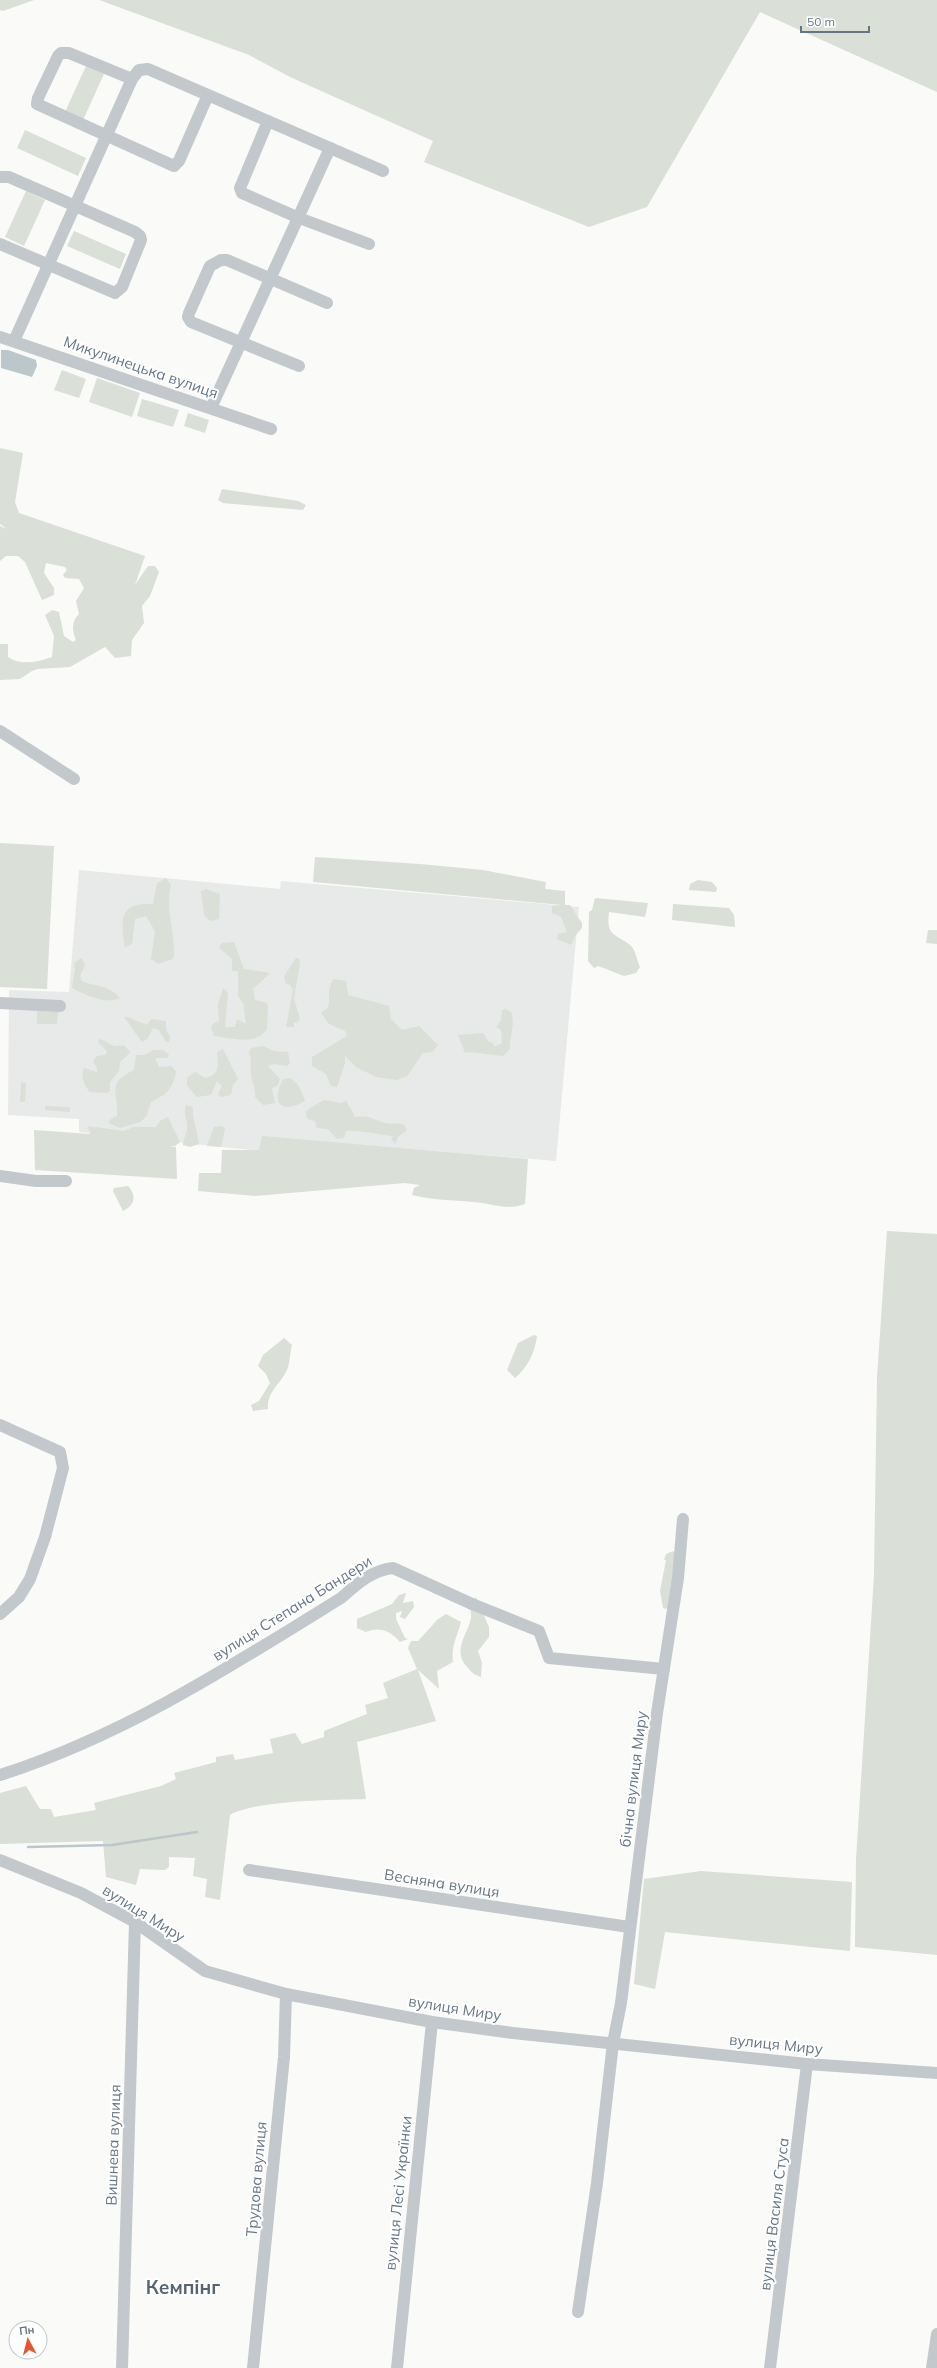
<svg xmlns="http://www.w3.org/2000/svg" width="937" height="2368" font-family="Mulish,sans-serif">
<style>
.built{fill:#e8e9e9}
.green{fill:#dadfd7}
.water{fill:#bbc7cb}
.lines{fill:none;stroke-linecap:round;stroke-linejoin:round}
.stream{stroke:#bbc7cb;stroke-width:2.5}
.minor{stroke:#c3c8cc;stroke-width:12}
.labels{text-anchor:middle;dominant-baseline:central;stroke-width:4;stroke-linejoin:round;paint-order:stroke}
.street-label{font-size:15px;fill:#657683;stroke:#fff}
.district-label{font-size:19px;font-weight:bold;fill:#57646e;stroke:#fff}
</style>
<rect width="100%" height="100%" fill="#fafaf8"/>
<polygon class="built" points="79,870 280,889 281,881 579,907 556,1161 262,1137 261,1151 79,1132 79,1119 8,1115 9,990 69,992"/>
<g class="green">
<polygon points="0,0 34,0 3,11 0,10"/>
<polygon points="99,0 937,0 937,92 760,12 647,207 589,227 424,162 433,141 290,77 249,55"/>
<polygon points="86,66 104,74 83,120 65,112"/>
<polygon points="25,130 86,158 78,176 17,148"/>
<polygon points="26,191 45,200 24,246 5,237"/>
<polygon points="74,231 126,254 120,269 67,246"/>
<polygon points="62,370 86,379 79,398 54,390"/>
<polygon points="97,378 140,393 132,417 89,402"/>
<polygon points="142,399 179,410 173,427 137,416"/>
<polygon points="188,413 209,420 205,433 184,426"/>
<path d="M0,448L23,453L15,502L19,513L145,556L135,585L148,566H155L159,572L150,596L142,606L144,623L132,640L131,656L115,658L105,647L70,667L38,669L32,671L20,679L0,680V644H8V657C21,666 38,662 52,657L54,636L45,615L52,610L59,612L64,636L73,642L76,640C72,631 71,622 79,614L76,601L84,588L79,579L65,578L63,575L67,570L65,567L46,563L44,573L54,588V595L42,600L25,562L18,556H6L0,561V526L7,529L0,524Z"/>
<polygon points="222,489 298,501 306,505 303,510 223,503 218,500"/>
<polygon points="0,843 54,846 47,989 0,987"/>
<polygon points="315,857 420,864 483,870 546,882 545,889 565,891 565,905 570,905 582,923 582,928 575,936 571,945 557,939 558,934 567,932 561,917 552,913 552,906 562,905 313,882"/>
<path d="M166,878L171,885C165,909 175,931 174,956L173,959L158,964L151,959L155,931L146,916L135,919L132,944L125,947C123,934 118,911 134,906C139,904 147,904 153,904L157,883Z"/>
<polygon points="698,880 712,882 717,888 716,892 689,890 690,884"/>
<polygon points="206,889 220,894 219,919 210,921 204,915 201,891"/>
<path d="M595,898L648,903L645,917L609,912C606,938 615,932 631,946C636,951 637,961 640,967L636,973L624,976L598,966L594,968L588,961L589,912L592,910Z"/>
<polygon points="673,904 729,908 734,915 735,927 672,920"/>
<polygon points="928,930 937,930 937,944 926,943"/>
<path d="M234,942L244,969L270,973L253,989L255,1000L267,1003L268,1006L267,1029C256,1046 231,1038 214,1036L211,1028L213,1024L219,1021L218,1004L223,988L228,993L225,1027H235L237,1019L246,1024L243,1003L238,996V971H232V959L219,948L222,943Z"/>
<path d="M81,958L85,965L80,976L82,981C96,987 109,985 120,998C104,1005 87,995 72,988L75,969L74,963Z"/>
<polygon points="296,958 299,958 300,963 294,998 300,1020 294,1023 294,1027 286,1027 293,990 290,985 286,984 284,976"/>
<path d="M333,979L346,981L348,995L389,1006L391,1019L402,1030L419,1026L438,1045L432,1052L423,1053L407,1076L397,1080L376,1077L356,1067L345,1056V1063L337,1087L331,1086L326,1074L312,1066V1057L347,1036L345,1031L329,1024L321,1013L328,1008C331,994 326,994 333,979Z"/>
<path d="M505,1009L511,1012C516,1025 509,1036 510,1049L503,1056L470,1052L465,1053L458,1035L483,1033L489,1042L493,1043L494,1047L502,1043L501,1030L496,1027L501,1021L502,1010Z"/>
<polygon points="37,1011 58,1012 57,1024 37,1024"/>
<path d="M124,1017C133,1017 139,1024 148,1024L151,1019L166,1021V1030L170,1036L169,1042L165,1041L159,1030L153,1028L147,1039L142,1042Z"/>
<path d="M100,1039C104,1040 108,1044 112,1045C121,1049 123,1039 130,1053L120,1062L119,1071L110,1082V1091L106,1093L90,1092C84,1085 80,1077 84,1068L97,1072V1068L93,1061L97,1056L106,1055L107,1051L98,1042Z"/>
<path d="M263,1046L274,1051L288,1052L290,1063L287,1066L274,1064L268,1066L280,1079L278,1085L272,1088L275,1103L263,1105L255,1097C256,1088 252,1083 251,1075C250,1066 252,1061 249,1052L251,1048Z"/>
<path d="M223,1049L238,1079L233,1085L231,1095L221,1097L218,1094L222,1086L217,1081L211,1095L197,1097L187,1085V1078L195,1072L205,1078C221,1075 218,1064 217,1052Z"/>
<path d="M154,1050H162L169,1054L167,1058H155L159,1067L171,1066L176,1071C173,1089 167,1094 151,1102L146,1117L140,1122L120,1128L108,1123L111,1119L117,1116C119,1091 105,1084 134,1070L136,1055H144Z"/>
<path d="M291,1078L299,1086L305,1101C280,1115 271,1103 283,1079Z"/>
<polygon points="21,1082 26,1083 25,1102 20,1102"/>
<path d="M324,1100L342,1103L346,1100L355,1117C372,1115 370,1119 385,1123C392,1125 397,1122 404,1125L407,1130L398,1137L395,1144L391,1138L394,1136C377,1135 364,1130 346,1131L344,1138L337,1139L328,1129L317,1128L315,1121L307,1119L306,1112L310,1108Z"/>
<path d="M186,1105L193,1107V1115L199,1144L190,1147L183,1145C183,1139 186,1136 187,1130C189,1122 182,1113 186,1105Z"/>
<polygon points="45,1106 70,1107 70,1112 45,1110"/>
<polygon points="168,1117 180,1142 175,1146 168,1146 176,1147 177,1179 35,1170 34,1130 90,1134 88,1126 124,1131 133,1127 156,1127 160,1121"/>
<polygon points="222,1126 225,1129 221,1147 207,1146 214,1127"/>
<path d="M262,1136L528,1159L525,1204C507,1211 491,1203 473,1202C452,1200 433,1200 412,1195L414,1188L420,1185L405,1183L255,1196L198,1191L199,1173H221L222,1150H259Z"/>
<path d="M128,1186C137,1196 135,1205 123,1211L113,1191L114,1188Z"/>
<polygon points="887,1231 937,1234 937,1955 855,1947 856,1860 874,1575 877,1377"/>
<path d="M534,1335L537,1336C535,1353 527,1368 515,1378L507,1370L518,1343Z"/>
<path d="M284,1338L292,1345C290,1353 290,1363 287,1370C280,1385 267,1391 268,1409L253,1411L251,1405L259,1401L270,1383L266,1374L258,1366L263,1355Z"/>
<polygon points="673,1551 675,1554 669,1607 666,1609 663,1608 660,1591 666,1560 664,1560 666,1554"/>
<path d="M406,1593L403,1603L413,1601L414,1607L405,1619L400,1617L402,1611L396,1613V1619L405,1638L408,1639L400,1642C391,1631 379,1626 366,1632L357,1628V1619L392,1604L399,1595Z"/>
<path d="M476,1597L489,1627V1637L478,1651L482,1663L481,1677C475,1675 472,1673 468,1668C451,1650 468,1635 471,1618C472,1614 470,1609 469,1605Z"/>
<path d="M446,1614L461,1622C457,1637 451,1646 453,1662L437,1671L439,1689L418,1670L436,1721L357,1742L366,1799C333,1800 256,1800 230,1815L220,1900L205,1897L207,1879L193,1876L195,1858L169,1857V1867L165,1870L140,1869L136,1885L106,1877L103,1841L0,1844V1793L26,1786L40,1809H51L54,1817L96,1810L94,1803L161,1786L176,1779L174,1773L216,1762V1757L233,1754L235,1760L273,1753L270,1739L295,1733L302,1744L324,1737V1731L367,1714L365,1705L388,1698L383,1683L417,1669L408,1648L411,1641H418L438,1619Z"/>
<polygon points="701,1871 852,1882 850,1951 665,1932 655,1989 634,1984 644,1879"/>
</g>
<polygon class="water" points="1,350 8,350 36,360 37,366 32,377 1,368"/>
<g class="lines">
<polyline class="stream" points="28,1847 112,1845 197,1832"/>
<g class="minor">
<polyline points="132,79 69,53 61,53 58,56 38,98 37,104 174,166 179,161 208,95"/>
<polyline points="268,121 240,188 242,193 299,218 369,244"/>
<polyline points="0,177 9,177 135,232 140,236 141,240 122,287 115,293 0,244"/>
<polyline points="0,337 271,429"/>
<polyline points="14,341 132,79 139,70 148,69 383,171"/>
<polyline points="299,366 191,322 188,317 189,313 210,266 221,260 227,260 327,303"/>
<polyline points="211,408 330,148"/>
<polyline points="0,731 74,779"/>
<polyline points="0,1003 60,1006"/>
<polyline points="0,1176 36,1181 66,1181"/>
<polyline points="0,1425 60,1452 63,1468 45,1537 30,1579 19,1597 0,1614"/>
<path d="M0,1775C123,1736 233,1665 341,1598C357,1584 372,1570 393,1568L472,1604L539,1631L549,1658L664,1669"/>
<polyline points="0,1860 81,1893 135,1922 205,1971 286,1994 432,2022 513,2033 807,2064 937,2073"/>
<polyline points="249,1870 629,1927"/>
<polyline points="578,2312 597,2183 613,2043 621,2003 657,1713 678,1578 683,1519"/>
<polyline points="122,2368 135,1922"/>
<polyline points="253,2368 284,2057 286,1994"/>
<polyline points="397,2368 432,2022"/>
<polyline points="770,2368 807,2064"/>
<polyline points="932,2368 937,2334"/>
</g>
</g>
<g class="labels">
<g class="street-label">
<text transform="translate(141 367) rotate(19)">Микулинецька вулиця</text>
<text transform="translate(292 1608) rotate(-32)">вулиця Степана Бандери</text>
<text transform="translate(633 1779) rotate(-83)">бічна вулиця Миру</text>
<text transform="translate(442 1883) rotate(9)">Весняна вулиця</text>
<text transform="translate(144 1913) rotate(32)">вулиця Миру</text>
<text transform="translate(455 2008) rotate(9)">вулиця Миру</text>
<text transform="translate(776 2044) rotate(6)">вулиця Миру</text>
<text transform="translate(113 2145) rotate(-88)">Вишнева вулиця</text>
<text transform="translate(256 2179) rotate(-85)">Трудова вулиця</text>
<text transform="translate(398 2193) rotate(-84)">вулиця Лесі Українки</text>
<text transform="translate(774 2214) rotate(-83)">вулиця Василя Стуса</text>
</g>
<g class="district-label">
<text x="183" y="2287">Кемпінг</text>
</g>
</g>
<g transform="translate(28 2340) rotate(353)"><circle r="19" fill="#ffffff" stroke="#c1c8cd"/>
<path d="M0-3L7 15L0 10L-7 15Z" fill="#e4572e"/>
<text y="-6" font-size="11" font-weight="bold" text-anchor="middle" fill="#657683">Пн</text>
</g>
<path d="M801 26v6h68v-6" fill="none" stroke="#657683" stroke-width="2"/>
<text x="807" y="26" font-size="12" fill="#657683" stroke="#ffffff" stroke-width="3" paint-order="stroke">50 m</text>
</svg>
